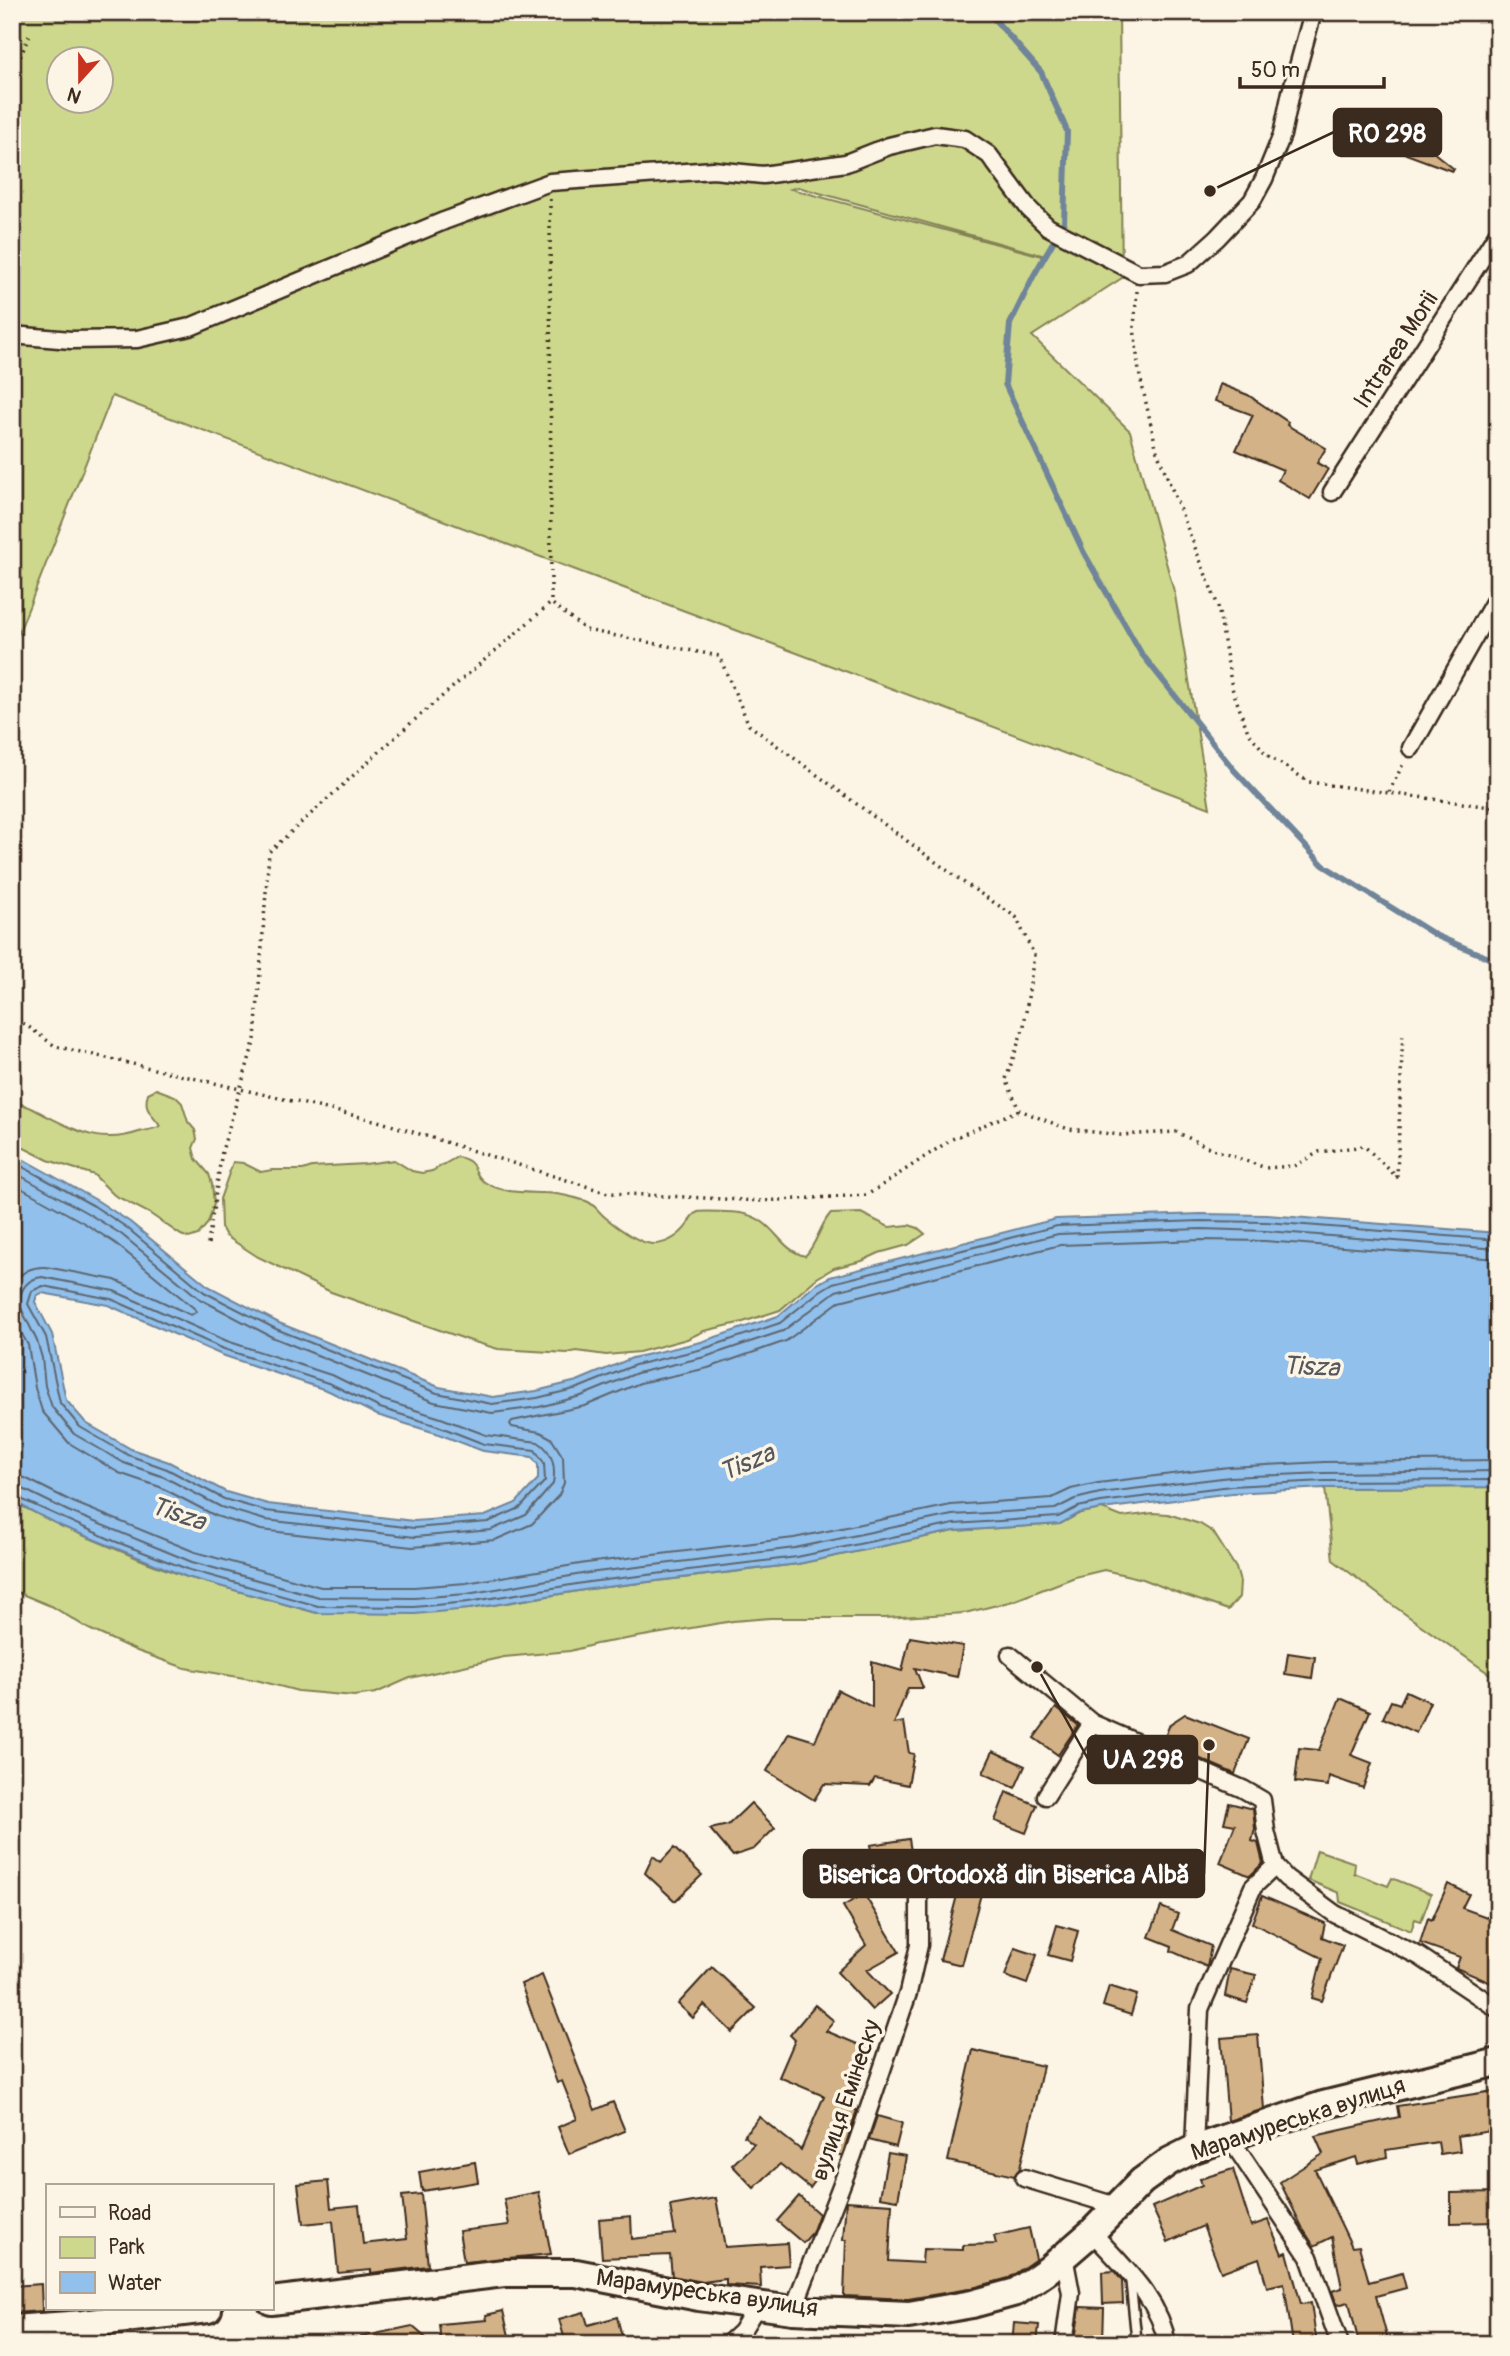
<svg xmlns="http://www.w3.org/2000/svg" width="1510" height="2356" font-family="Pangolin,sans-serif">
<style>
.green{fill:#cdd88c;stroke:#848155;stroke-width:2;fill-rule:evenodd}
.water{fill:#91c0ec;stroke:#6f849a;stroke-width:2;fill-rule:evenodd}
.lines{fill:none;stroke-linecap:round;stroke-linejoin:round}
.shore{stroke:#5d6670;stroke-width:2}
.stream{stroke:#6f849a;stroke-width:6}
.building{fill:#d4b287;stroke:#3b2a1e;stroke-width:2}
.lane-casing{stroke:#3b2a1e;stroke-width:13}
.street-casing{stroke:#3b2a1e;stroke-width:21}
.primary-casing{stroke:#3b2a1e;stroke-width:32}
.path{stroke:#3b2a1e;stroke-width:3.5;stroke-dasharray:2 5;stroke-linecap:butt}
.lane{stroke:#fcf5e5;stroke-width:8}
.street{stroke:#fcf5e5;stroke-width:16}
.primary{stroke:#fcf5e5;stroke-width:26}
.labels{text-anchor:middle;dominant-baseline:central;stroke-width:7;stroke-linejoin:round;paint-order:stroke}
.street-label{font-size:24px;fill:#3b2a1e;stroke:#fcf5e5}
.water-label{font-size:26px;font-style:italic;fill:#55575c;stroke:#fcf5e5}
.leader{fill:none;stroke:#3b2a1e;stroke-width:2.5}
.callout-dot{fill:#3b2a1e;stroke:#fcf5e5;stroke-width:2.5}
.callout{fill:#3b2a1e;stroke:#3b2a1e;stroke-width:2.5}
.callout-label{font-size:26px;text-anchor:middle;font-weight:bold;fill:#fff}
</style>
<rect width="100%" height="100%" fill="#fcf5e5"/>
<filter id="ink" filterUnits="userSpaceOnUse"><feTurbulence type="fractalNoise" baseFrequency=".0143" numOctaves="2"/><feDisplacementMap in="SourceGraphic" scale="14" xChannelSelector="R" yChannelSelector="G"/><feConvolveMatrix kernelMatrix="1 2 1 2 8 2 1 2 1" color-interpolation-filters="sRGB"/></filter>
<g filter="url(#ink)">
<g class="green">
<path d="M12,12H1119L1122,278L1032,336L1130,431L1175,595L1210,808L112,396L12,650ZM60,60H102V102H60ZM798,187L1042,255V256L791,189Z"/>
<path d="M156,1089L175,1096L182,1103L188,1122L195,1130L197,1139L193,1148L196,1159L209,1174L212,1184L214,1204L208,1223L198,1235L189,1238L181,1235L149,1213L114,1195L94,1175L48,1160L12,1142V1101C20,1104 30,1106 37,1111C73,1129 98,1146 139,1132C146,1130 153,1130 160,1126C151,1113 143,1110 148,1093Z"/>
<path d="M457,1157C481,1161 470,1174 486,1183C505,1194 524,1192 544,1193C557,1193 573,1197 586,1201C595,1204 598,1212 606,1218C617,1227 633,1239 647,1243C663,1247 679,1237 688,1224C690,1219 692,1214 698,1212C703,1211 734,1212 740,1213C776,1219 777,1249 805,1256C817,1244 819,1227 830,1214L861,1213L889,1227L909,1225L918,1228L925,1234L908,1245L879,1253L862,1261L834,1268L817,1278L780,1310L743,1322L704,1331L687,1339L639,1352L606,1355L577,1351L567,1353L498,1349L471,1341L331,1292L258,1257L226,1236L221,1227L220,1199L233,1162L243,1163L261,1172L272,1170H303L312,1167L365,1164L394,1160L412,1171L422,1173L432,1171Z"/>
<polygon points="1498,1487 1498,1680 1391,1604 1333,1560 1325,1488"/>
<polygon points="12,1501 61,1526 149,1563 187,1577 317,1613 469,1609 590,1589 798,1564 954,1531 1060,1524 1080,1513 1102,1509 1122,1517 1153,1513 1168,1514 1200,1524 1213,1532 1236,1568 1240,1582 1239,1597 1228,1610 1178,1593 1143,1579 1104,1570 1075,1577 1013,1601 965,1613 885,1618 770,1618 733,1621 596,1644 570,1651 504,1657 410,1678 376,1693 354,1696 298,1691 256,1680 185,1668 137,1651 89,1629 53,1607 12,1590"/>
<polygon points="1317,1850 1355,1863 1354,1873 1388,1886 1392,1878 1431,1894 1421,1921 1415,1919 1411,1931 1340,1902 1339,1893 1308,1880"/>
</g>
<path class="water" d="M12,1153L98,1201L130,1222L208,1286L279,1323L439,1387L493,1397L536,1391L577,1381L632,1358L701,1342L778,1316L815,1285L830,1277L1056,1219L1201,1214L1267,1215L1498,1233V1487L1325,1488L1232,1493L1102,1509L1080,1513L1060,1524L954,1531L798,1564L590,1589L469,1609L415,1614L317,1613L187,1577L61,1526L12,1501ZM42,1293L108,1305L222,1355L329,1391L377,1415L436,1433L483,1451L532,1457L538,1465V1479L516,1503L485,1516L414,1521L268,1504L226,1492L169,1462L131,1449L86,1423L66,1400L52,1334L35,1302L37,1295Z"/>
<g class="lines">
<g class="shore">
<polyline points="12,1161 94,1206 126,1227 204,1292 276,1329 437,1393 492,1404 537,1398 578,1388 635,1365 703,1349 780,1323 820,1291 833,1283 1057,1226 1201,1221 1266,1222 1498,1240"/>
<polyline points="12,1171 89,1214 121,1234 200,1299 272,1337 434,1402 492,1413 539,1407 581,1396 637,1373 705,1357 783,1331 836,1291 1058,1234 1201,1229 1266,1231 1498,1249"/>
<path d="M12,1183L84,1223L115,1243L195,1309L196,1312L191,1315L115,1280L46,1267C31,1266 19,1273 12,1287"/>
<path d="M42,1277L114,1291L227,1341L334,1376L383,1400L441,1418L486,1435L538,1442C553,1451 556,1468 553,1484L526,1515L491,1530L415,1537L265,1520L221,1507L164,1477L124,1463L74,1434L52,1407L45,1386L42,1358L37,1341L19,1304C20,1289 27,1279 42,1277Z"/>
<polygon points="43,1286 111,1299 224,1349 331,1384 380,1408 438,1426 484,1444 535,1450 544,1463 545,1481 520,1508 488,1522 414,1528 266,1511 224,1499 167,1469 128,1455 80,1427 60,1403 46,1337 28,1304 32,1291"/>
<polyline points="12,1316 28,1345 35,1388 42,1411 69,1443 119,1473 160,1487 216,1516 261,1530 412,1547 495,1540 532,1524 559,1495 564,1483 563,1457 551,1438 540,1432 512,1427 510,1424 512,1421 585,1406 640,1383 708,1368 786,1341 840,1301 1060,1245 1201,1240 1265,1241 1498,1259"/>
<polyline points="12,1476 25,1478 73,1502 195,1552 321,1587 414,1587 466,1583 586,1563 794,1538 951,1505 1052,1498 1071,1489 1098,1483 1229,1467 1324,1462 1498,1460"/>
<polyline points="12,1487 21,1488 68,1511 192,1562 319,1597 414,1598 467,1594 588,1573 795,1548 952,1515 1055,1509 1075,1499 1100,1493 1230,1477 1324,1473 1498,1471"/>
<polyline points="12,1495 114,1541 190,1570 318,1606 414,1607 468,1602 589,1582 797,1557 954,1524 1058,1517 1078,1507 1101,1502 1231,1486 1325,1481 1498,1480"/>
</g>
<polyline class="stream" points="988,12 1041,72 1067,131 1064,223 1034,275 1010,324 1005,384 1084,553 1141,653 1234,770 1323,865 1437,936 1498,962"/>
</g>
<g class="building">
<polygon points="1416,138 1454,169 1452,171 1406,154"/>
<polygon points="1220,384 1248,395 1288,422 1287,425 1326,448 1317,463 1328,469 1310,499 1278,480 1283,470 1236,450 1253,415 1215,401"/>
<polygon points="910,1637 963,1646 957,1677 915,1668 923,1688 908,1688 894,1724 904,1722 909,1753 914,1754 908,1785 875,1778 870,1786 824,1784 814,1800 767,1771 789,1733 815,1741 838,1690 872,1707 872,1662 902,1671"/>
<polygon points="1288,1653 1315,1657 1312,1678 1285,1674"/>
<polygon points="1406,1691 1430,1702 1416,1733 1383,1718 1391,1701 1400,1704"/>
<polygon points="1340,1698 1370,1711 1351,1755 1372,1763 1363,1788 1329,1776 1328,1786 1295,1782 1299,1748 1319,1750"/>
<polygon points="1056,1708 1078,1725 1058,1755 1034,1738"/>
<polygon points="1185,1714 1249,1739 1235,1774 1173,1747 1166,1734 1170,1724"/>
<polygon points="993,1751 1025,1766 1015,1788 983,1773"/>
<polygon points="1006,1792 1037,1805 1026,1833 995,1821"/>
<polygon points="751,1803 775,1828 754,1849 733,1856 710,1829 728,1825"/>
<polygon points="1229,1803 1253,1809 1255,1829 1252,1841 1258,1843 1263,1863 1250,1876 1220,1863 1235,1825 1224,1823"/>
<polygon points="909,1839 914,1870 876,1877 870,1845"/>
<polygon points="674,1848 702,1875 675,1901 645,1873 653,1856 661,1862"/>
<polygon points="1448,1884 1469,1894 1462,1908 1498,1921 1498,1986 1456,1968 1460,1957 1420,1943 1428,1918 1432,1920"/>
<polygon points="959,1888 981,1894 962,1965 940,1960"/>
<polygon points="864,1894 899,1952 867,1970 890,1994 872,2010 837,1972 866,1945 843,1906"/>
<polygon points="1262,1896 1325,1923 1322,1937 1343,1945 1322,2001 1312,1998 1322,1958 1252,1923"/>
<polygon points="1161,1907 1178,1914 1172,1930 1211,1946 1207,1967 1171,1951 1172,1946 1149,1937"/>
<polygon points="1057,1925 1078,1931 1070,1961 1048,1955"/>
<polygon points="1015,1948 1037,1955 1027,1984 1005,1976"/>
<polygon points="712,1967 756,2008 732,2032 704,2005 693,2018 678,2004"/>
<polygon points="1230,1969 1256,1975 1247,2003 1225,1996"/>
<polygon points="542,1975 595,2110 613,2102 625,2131 569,2154 558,2127 577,2119 562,2081 557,2083 521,1984"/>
<polygon points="1109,1986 1137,1995 1131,2015 1103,2006"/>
<polygon points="815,2005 834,2021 826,2031 867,2048 854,2082 861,2085 851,2109 857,2110 842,2156 836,2153 810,2188 780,2164 754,2188 732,2165 754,2144 744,2136 759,2117 801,2150 824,2096 779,2077 795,2040 790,2035"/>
<polygon points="1258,2035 1264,2109 1228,2121 1221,2038"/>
<polygon points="973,2050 1043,2066 1020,2168 1014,2176 948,2161"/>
<polygon points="1494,2091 1498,2130 1458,2136 1460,2151 1440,2154 1438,2142 1386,2150 1387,2157 1358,2164 1356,2157 1315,2170 1352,2247 1359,2246 1369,2282 1402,2273 1406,2288 1376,2296 1389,2344 1359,2344 1349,2302 1337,2305 1332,2291 1342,2288 1332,2237 1314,2246 1303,2229 1280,2182 1323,2154 1315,2136 1399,2117 1397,2106"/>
<polygon points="877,2116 902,2123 896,2147 869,2140"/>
<polygon points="888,2153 906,2156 898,2200 880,2197"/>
<polygon points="475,2162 478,2182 422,2191 419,2172"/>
<polygon points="1233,2169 1251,2226 1268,2220 1282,2254 1287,2252 1301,2304 1311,2303 1317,2344 1293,2344 1284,2283 1267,2287 1259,2258 1221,2272 1203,2226 1168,2242 1152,2207 1202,2185 1200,2179"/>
<polygon points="328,2181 331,2208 359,2205 363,2244 407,2239 402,2196 421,2194 428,2266 371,2273 371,2270 338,2273 333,2221 303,2224 298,2184"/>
<polygon points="539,2192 551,2254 464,2262 459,2231 509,2225 504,2199"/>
<polygon points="1498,2192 1498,2222 1451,2223 1451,2193"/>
<polygon points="799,2196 819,2214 812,2233 803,2243 777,2221"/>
<polygon points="716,2198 725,2247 787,2243 789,2265 760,2267 761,2287 726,2285 726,2279 703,2282 672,2276 670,2255 602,2258 599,2219 631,2216 632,2239 675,2234 670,2206"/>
<polygon points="846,2201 892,2204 889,2261 922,2263 923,2249 963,2250 963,2245 996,2244 994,2236 1029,2228 1036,2259 1009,2278 969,2289 908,2299 844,2296 846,2240 843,2240"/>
<polygon points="1114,2271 1122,2281 1123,2303 1103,2304 1102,2272"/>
<polygon points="41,2284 42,2311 13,2313 12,2286"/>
<polygon points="1080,2307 1104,2308 1103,2341 1075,2340"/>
<polygon points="503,2311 511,2344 441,2344 439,2324 487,2320 486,2315"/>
<polygon points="584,2312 588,2325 617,2317 624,2344 566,2344 559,2319"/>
<polygon points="1014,2323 1039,2325 1037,2344 1012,2344"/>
<polygon points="412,2326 433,2344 362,2344 361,2337"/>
</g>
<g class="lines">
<defs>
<polyline id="lane" points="1130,2277 1137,2344"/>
<g id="street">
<polyline points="12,335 71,340 137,339 190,327 444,221 550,182 713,170 763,175 846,163 889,146 935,135 965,139 989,155 1029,209 1048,227 1139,274 1165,273 1188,264 1217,238 1252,201 1264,179 1282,135 1291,92 1313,12"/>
<polyline points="1332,492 1498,233"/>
<polyline points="1411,748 1498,595"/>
<polyline points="1010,1655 1092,1723 1243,1789 1262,1800 1266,1831 1275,1866 1286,1878 1335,1914 1419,1956 1498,2009"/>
<polyline points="1046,1796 1092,1723"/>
<polyline points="1229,2137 1309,2257 1340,2344"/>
<polyline points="1194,2149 1200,2009 1253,1887 1275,1866"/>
<polyline points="1024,2178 1116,2206"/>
<path d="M1092,2232C1121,2265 1160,2298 1167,2344"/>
<polyline points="793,2310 853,2155 908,1993 919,1945 919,1900"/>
<polyline points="728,2344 741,2332 757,2306"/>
<polyline points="1064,2344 1071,2293 1064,2256"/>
</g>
<g id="primary">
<polyline points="271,2301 504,2273 576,2273 699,2297 793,2310 909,2315 972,2304 1016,2292 1048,2270 1092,2232 1142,2181 1170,2161 1194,2149 1323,2105 1498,2062"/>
<polyline points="12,2329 83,2324 208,2309"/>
</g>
</defs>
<use href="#lane" class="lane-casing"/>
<use href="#street" class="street-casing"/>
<use href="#primary" class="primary-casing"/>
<g class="path">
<polyline points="12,76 30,34"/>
<polyline points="550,199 551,603"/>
<polyline points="1137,291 1134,327 1139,372 1157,451 1218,606 1232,688 1248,732 1267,755 1309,782 1498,808"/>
<polyline points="1389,792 1404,762"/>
<polyline points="12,1015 55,1046 378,1121 608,1193 762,1201 867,1195 952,1139 1019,1110"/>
<polyline points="208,1244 222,1151 255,1039 269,852 411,723 551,603 586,630 719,656 749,725 963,882 1016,917 1034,955 1024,1026 1006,1079 1019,1110 1068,1129 1120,1135 1176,1132 1215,1150 1266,1168 1294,1166 1319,1152 1364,1146 1397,1177 1403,1030"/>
</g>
<use href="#lane" class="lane"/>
<use href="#street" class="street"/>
<use href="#primary" class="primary"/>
</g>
</g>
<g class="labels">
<g class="street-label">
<text transform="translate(1396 350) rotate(-57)">Intrarea Morii</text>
<text transform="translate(846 2100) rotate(-71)">вулиця Емінеску</text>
<text transform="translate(1298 2119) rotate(-18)">Марамуреська вулиця</text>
<text transform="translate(707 2293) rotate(8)">Марамуреська вулиця</text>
</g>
<g class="water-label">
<text transform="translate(1311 1367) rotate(3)">Tisza</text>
<text transform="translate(747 1463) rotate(-23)">Tisza</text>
<text transform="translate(178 1514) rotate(19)">Tisza</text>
</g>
</g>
<path class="leader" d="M1210 191L1334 132M1037 1667L1088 1759M1209 1745L1204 1874"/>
<g class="callout-dot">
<circle cx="1210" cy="191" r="7"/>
<circle cx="1037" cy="1667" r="7"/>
<circle cx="1209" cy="1745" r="7"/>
</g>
<g class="callout">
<rect x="1334" y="109" width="107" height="47" rx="7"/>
<rect x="1088" y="1736" width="109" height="47" rx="7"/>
<rect x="804" y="1850" width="400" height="47" rx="7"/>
</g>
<g class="callout-label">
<text x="1387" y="142">RO 298</text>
<text x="1143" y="1768">UA 298</text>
<text x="1004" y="1883">Biserica Ortodoxă din Biserica Albă</text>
</g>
<rect width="1510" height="2356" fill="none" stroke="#fcf5e5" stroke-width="42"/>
<rect x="21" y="21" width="1468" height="2314" fill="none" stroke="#3b2a1e" stroke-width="2.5" filter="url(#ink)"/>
<rect x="46" y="2184" width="228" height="126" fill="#fcf5e5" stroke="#afa495" stroke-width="2"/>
<rect x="60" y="2207" width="35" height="10" fill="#fcf5e5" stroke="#afa495" stroke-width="2"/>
<text x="108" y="2220" font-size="21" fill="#3b2a1e">Road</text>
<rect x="60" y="2237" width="35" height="21" fill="#cdd88c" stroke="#afa495" stroke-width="2"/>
<text x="108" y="2254" font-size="21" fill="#3b2a1e">Park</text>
<rect x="60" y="2272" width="35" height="21" fill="#91c0ec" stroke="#afa495" stroke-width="2"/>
<text x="108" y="2290" font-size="21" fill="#3b2a1e">Water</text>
<g transform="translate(80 80) rotate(201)"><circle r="33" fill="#fcf5e5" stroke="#afa495" stroke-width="2"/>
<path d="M0-5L12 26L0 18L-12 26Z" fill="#c8321e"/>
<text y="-10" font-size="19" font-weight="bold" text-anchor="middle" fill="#3b2a1e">N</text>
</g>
<path d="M1240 77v10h144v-10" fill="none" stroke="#3b2a1e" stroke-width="3.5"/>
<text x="1251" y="77" font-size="21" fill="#3b2a1e" stroke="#fcf5e5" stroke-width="5" paint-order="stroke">50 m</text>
</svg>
